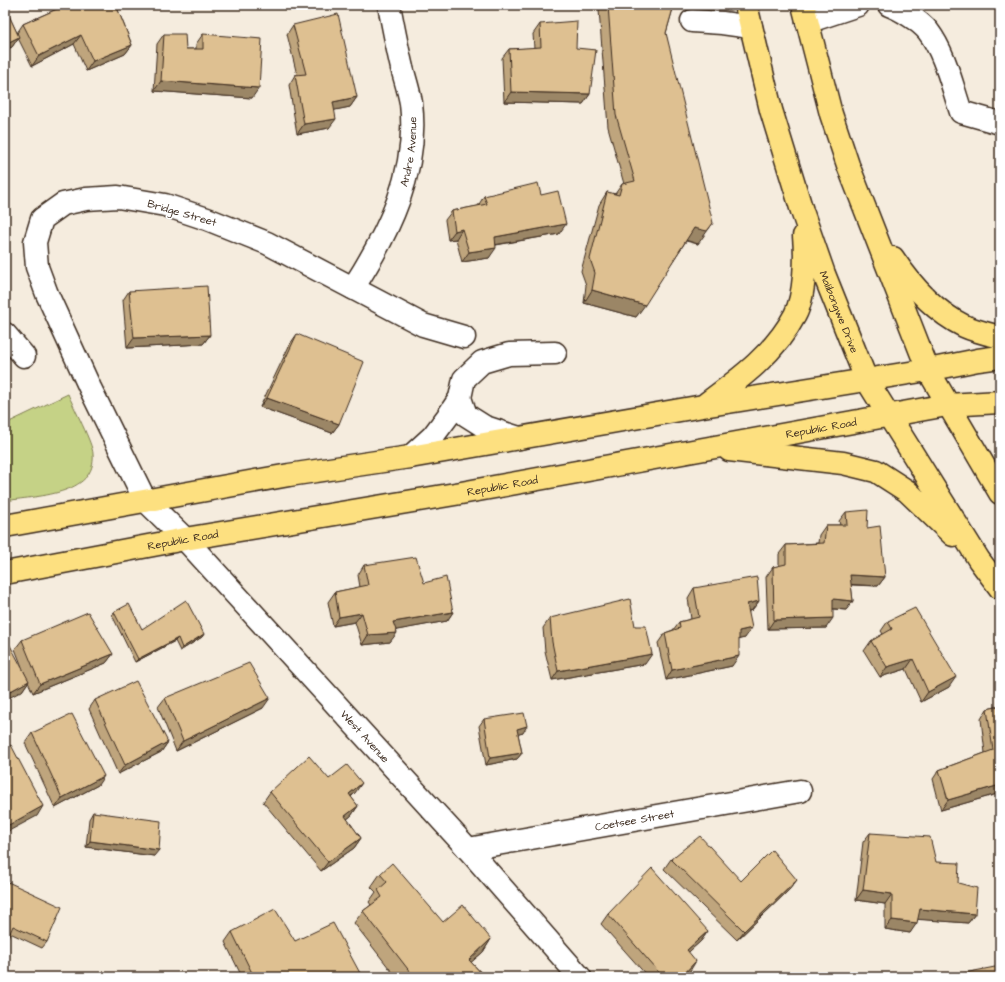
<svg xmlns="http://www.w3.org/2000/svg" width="1005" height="982" font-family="'Architects Daughter',sans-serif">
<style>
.green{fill:#c5d286;stroke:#807e52}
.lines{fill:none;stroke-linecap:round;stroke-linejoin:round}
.minor-casing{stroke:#3b2a1e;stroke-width:25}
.major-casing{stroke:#3b2a1e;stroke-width:25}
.minor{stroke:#fff;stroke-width:22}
.major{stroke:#fde080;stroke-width:22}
.wall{fill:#bfa57d;stroke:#3b2a1e}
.shaded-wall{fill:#9b8666;stroke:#3b2a1e}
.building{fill:#dec091;stroke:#3b2a1e}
.labels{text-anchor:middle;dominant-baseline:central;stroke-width:3;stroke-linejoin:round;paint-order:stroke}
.street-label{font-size:11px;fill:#3b2a1e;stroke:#fff}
</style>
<rect width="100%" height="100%" fill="#f5ecde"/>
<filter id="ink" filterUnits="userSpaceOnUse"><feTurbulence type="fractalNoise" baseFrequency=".025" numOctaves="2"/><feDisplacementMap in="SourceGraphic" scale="8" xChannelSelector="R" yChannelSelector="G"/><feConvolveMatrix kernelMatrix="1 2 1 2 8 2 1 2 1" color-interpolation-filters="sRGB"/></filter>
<g filter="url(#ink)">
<path class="green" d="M68,394C73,406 93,444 93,454C97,496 34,496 5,501V424Z"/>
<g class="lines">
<defs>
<g id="minor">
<path d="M889,5C900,9 920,21 928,31C945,53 952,86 961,112L1000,123"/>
<polyline points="692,21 722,23 751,27"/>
<polyline points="807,22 858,5"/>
<path id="s1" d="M353,288C389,232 419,171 411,103C409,91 405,79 402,68C397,47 393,26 389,5"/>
<polyline points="5,334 24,356"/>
<path id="s2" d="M464,337L423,325L267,243L207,219L165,205L118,197L86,199L63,204L42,219L35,242L37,267L47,294L90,388L145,500L185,539L468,849L580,977"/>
<polyline points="460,398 466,415 485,427 519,438"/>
<polyline points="410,457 433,436 448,416 460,398 464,379 482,362 509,354 555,353"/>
<path id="s3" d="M468,849L800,791"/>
</g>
<g id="major">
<path id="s4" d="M746,5L771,110L802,211L824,274L866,379L979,560L1000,588"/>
<polyline points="803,5 831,114 848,165 928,370 1000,493"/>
<path d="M893,258C911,285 934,311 964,326C975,331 988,334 1000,337"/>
<path d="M707,403C741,378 775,353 795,315C805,296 806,257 804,236"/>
<polyline points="729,450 843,463 876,471 907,491 953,535"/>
<polyline points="5,526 289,475 410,457 703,406 928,370 978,360 1000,357"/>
<path id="s5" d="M5,573L185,539L461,493L947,405L1000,402"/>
</g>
</defs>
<use href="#minor" class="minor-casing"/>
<use href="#major" class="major-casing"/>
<use href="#minor" class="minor"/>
<use href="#major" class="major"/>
</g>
<g class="wall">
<polygon points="57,5 116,5 132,45 125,54 86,71 74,44 32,66 18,38 12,47 5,50 5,7 17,33 23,24 59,8"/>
<polygon points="602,5 674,5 666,33 698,244 686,241 636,317 584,303 586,285 581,271 599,205 607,192 615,194 622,184 624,184 608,127 599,10"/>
<polygon points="540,24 576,48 590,94 583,104 504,102 502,58 509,49 534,48 533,34"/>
<polygon points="293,25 357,97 350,107 334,110 329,128 297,134 289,85 295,75 297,75 287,34"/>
<polygon points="164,34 186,49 196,49 196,44 203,34 252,98 154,91 157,44"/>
<polygon points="541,195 559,234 496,245 489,258 462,262 456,239 448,240 445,220 452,211 478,206 484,196"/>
<polygon points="129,291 210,335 203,344 127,348 123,300"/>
<polygon points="297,334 339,424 332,433 260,407 290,344"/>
<polygon points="846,512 867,528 885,577 878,586 851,585 853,601 846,610 833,609 826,628 768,629 766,577 773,567 779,566 779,554 786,545 818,543 819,535 826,525 840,525 839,521"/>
<polygon points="364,565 453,612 447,621 396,630 390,642 362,645 355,622 333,626 328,602 335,592 360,587 358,575"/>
<polygon points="694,588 759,601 752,610 749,611 745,638 739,639 732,666 666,680 658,643 665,633 673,630 679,622 691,619 688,598"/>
<polygon points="114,612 142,629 204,634 202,637 180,651 175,641 135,662 112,615"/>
<polygon points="550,618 635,626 645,664 552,680 545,651 543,628"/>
<polygon points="888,621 949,687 921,702 906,669 880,677 864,651 871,641 883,634 881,631"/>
<polygon points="22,640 113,654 106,663 33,693 28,682 22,691 26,677 15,649"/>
<polygon points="165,698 263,708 176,751 158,707"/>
<polygon points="95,700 168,742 161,752 118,774 89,709"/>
<polygon points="1000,706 1000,802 997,794 941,810 933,779 939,770 985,753 981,719 987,709"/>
<polygon points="484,719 523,733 518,734 522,753 517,759 486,765 479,726"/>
<polygon points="32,733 98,785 55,808 25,743"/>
<polygon points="329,779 355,793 351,797 358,806 351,816 347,819 361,838 354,848 321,871 263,802 270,792"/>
<polygon points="93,812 154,856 86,847 89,819"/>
<polygon points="870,833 936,862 958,883 975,914 968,923 918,919 910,933 885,929 885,904 856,900 863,842"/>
<polygon points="671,859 741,881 790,889 737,940 664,869"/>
<polygon points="380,874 443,922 491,939 483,952 471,962 485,977 396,977 354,923 363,911 371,905 369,902 376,892 371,887"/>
<polygon points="8,882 47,942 42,948 10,933 5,941 5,886"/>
<polygon points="608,914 708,931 701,941 688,952 690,971 684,977 648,977 601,924"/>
<polygon points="232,932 295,941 361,975 359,977 242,977 225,942"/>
</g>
<g class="shaded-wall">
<polygon points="81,35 74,44 32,66 39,56"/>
<polygon points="19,37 12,47 5,50 5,44"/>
<polygon points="132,45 125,54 86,71 93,61"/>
<polygon points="161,81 259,88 252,98 154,91"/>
<polygon points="511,92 590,94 583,104 504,102"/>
<polygon points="357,97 350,107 326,112 333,102"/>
<polygon points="336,119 329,128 297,134 304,124"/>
<polygon points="713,223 698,244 685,240 694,228"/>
<polygon points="566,224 559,234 488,246 495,237"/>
<polygon points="462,229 456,239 448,240 455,231"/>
<polygon points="496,248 489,258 462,262 469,252"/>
<polygon points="592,290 645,305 636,317 584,303"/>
<polygon points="210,335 203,344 127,348 134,338"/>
<polygon points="267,398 339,424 332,433 260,407"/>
<polygon points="850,575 885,577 878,586 844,584"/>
<polygon points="833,599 853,601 846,610 826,608"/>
<polygon points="759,601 752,610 741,613 747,604"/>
<polygon points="453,612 447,621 386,632 393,622"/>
<polygon points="362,613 355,622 333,626 339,617"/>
<polygon points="833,618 826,628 768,629 774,620"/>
<polygon points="752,628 745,638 732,641 739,631"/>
<polygon points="397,633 390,642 362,645 368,635"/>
<polygon points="204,634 202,637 180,651 182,648"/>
<polygon points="178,638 175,641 135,662 138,659"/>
<polygon points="113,654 106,663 33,693 40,684"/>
<polygon points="652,654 645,664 552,680 558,671"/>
<polygon points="739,656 732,666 666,680 672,670"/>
<polygon points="913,659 906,669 880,677 887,667"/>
<polygon points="956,677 949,687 921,702 928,692"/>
<polygon points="29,681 22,691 5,700 5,694"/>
<polygon points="270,698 263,708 176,751 183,741"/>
<polygon points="527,726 523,733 513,736 517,729"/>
<polygon points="168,742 161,752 118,774 125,765"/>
<polygon points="522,753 517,759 486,765 490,758"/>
<polygon points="104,776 98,785 55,808 62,798"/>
<polygon points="362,783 355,793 342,803 349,794"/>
<polygon points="1000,785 1000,790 997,794 941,810 948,800"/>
<polygon points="43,806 37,816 5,833 5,827"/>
<polygon points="358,806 351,816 338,826 345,816"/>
<polygon points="361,838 354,848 321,871 328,862"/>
<polygon points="90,841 159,850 154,856 86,847"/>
<polygon points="797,880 790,889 737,940 744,931"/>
<polygon points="863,890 892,894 885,904 856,900"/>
<polygon points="920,909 975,914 968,923 913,919"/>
<polygon points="892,920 917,923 910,933 885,929"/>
<polygon points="708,931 701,941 680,960 687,950"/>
<polygon points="491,939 483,952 460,972 469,960"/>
<polygon points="696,961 690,971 684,977 681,977"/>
</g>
<g class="building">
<polygon points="66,5 116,5 132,45 93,61 81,35 39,56 23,24"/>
<polygon points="608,5 674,5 666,33 713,223 707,231 694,228 645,305 592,290 595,273 590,259 607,192 619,195 622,184 635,181 616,115"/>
<polygon points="5,7 19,37 5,44"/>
<polygon points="338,14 357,97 333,102 336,119 304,124 295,75 306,74 293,25"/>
<polygon points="577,21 576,48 596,50 590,94 511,92 509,49 541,47 540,24"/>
<polygon points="164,34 185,34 186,49 203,49 203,34 262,39 259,88 161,81"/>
<polygon points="538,183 541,195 558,191 566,224 495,237 496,248 469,252 462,229 455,231 452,211 487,204 484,196"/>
<polygon points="207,286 210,335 134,338 129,291"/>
<polygon points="297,334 364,362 339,424 267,398"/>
<polygon points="868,510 867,528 880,526 885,577 850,575 853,601 833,599 833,618 774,620 773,567 786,564 786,545 824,543 826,525 847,525 846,512"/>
<polygon points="416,557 424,583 446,577 453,612 393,622 397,633 368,635 362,613 339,617 335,592 368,585 364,565"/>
<polygon points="757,577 759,601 747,604 752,628 739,631 739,656 672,670 665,633 680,628 679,622 699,617 694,588"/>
<polygon points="630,599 635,626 646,626 652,654 558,671 552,642 550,618"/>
<polygon points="186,600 204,634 182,648 178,638 138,659 114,612 129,604 142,629"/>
<polygon points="915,608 956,677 928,692 913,659 887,667 871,641 892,629 888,621"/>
<polygon points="88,612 113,654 40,684 22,640"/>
<polygon points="5,636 29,681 5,694"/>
<polygon points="249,663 270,698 183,741 165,698"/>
<polygon points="136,681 168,742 125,765 95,700"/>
<polygon points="1000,706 1000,785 948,800 939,770 993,750 987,709"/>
<polygon points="524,713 527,726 517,729 522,753 490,758 484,719"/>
<polygon points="72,714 104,776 62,798 32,733"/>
<polygon points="11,745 43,806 5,827 5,748"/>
<polygon points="309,756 329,779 347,765 362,783 349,794 358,806 345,816 361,838 328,862 270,792"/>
<polygon points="93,812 161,821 159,850 90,841"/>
<polygon points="870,833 930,837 936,862 959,863 958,883 977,888 975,914 920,909 917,923 892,920 892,894 863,890"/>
<polygon points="700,836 741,881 772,850 797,880 744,931 671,859"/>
<polygon points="392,863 443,922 463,905 491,939 469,960 485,977 414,977 363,911 382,897 378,890 387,882 380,874"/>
<polygon points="652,868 708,931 687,950 696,961 681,977 663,977 608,914"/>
<polygon points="8,882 62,907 47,942 13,926 8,937 5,936 5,888"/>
<polygon points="275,909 295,941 333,923 361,975 356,977 254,977 232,932"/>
<polygon points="1000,966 1000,977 944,977"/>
<polygon points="226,975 226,977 210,977"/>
</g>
</g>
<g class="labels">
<g class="street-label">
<text stroke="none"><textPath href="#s1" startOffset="149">Andre Avenue</textPath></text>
<text transform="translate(182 213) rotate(16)">Bridge Street</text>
<text stroke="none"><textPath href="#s4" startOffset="321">Malibongwe Drive</textPath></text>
<text stroke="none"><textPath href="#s5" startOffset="829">Republic Road</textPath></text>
<text stroke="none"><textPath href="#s5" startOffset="505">Republic Road</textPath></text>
<text stroke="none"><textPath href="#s5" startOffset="181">Republic Road</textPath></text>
<text stroke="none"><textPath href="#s2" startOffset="1086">West Avenue</textPath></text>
<text stroke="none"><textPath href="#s3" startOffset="169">Coetsee Street</textPath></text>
</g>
</g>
<rect width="1005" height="982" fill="none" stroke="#fff" stroke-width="20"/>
<rect x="10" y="10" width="985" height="962" fill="none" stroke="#3b2a1e" stroke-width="1.5" filter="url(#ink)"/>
</svg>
